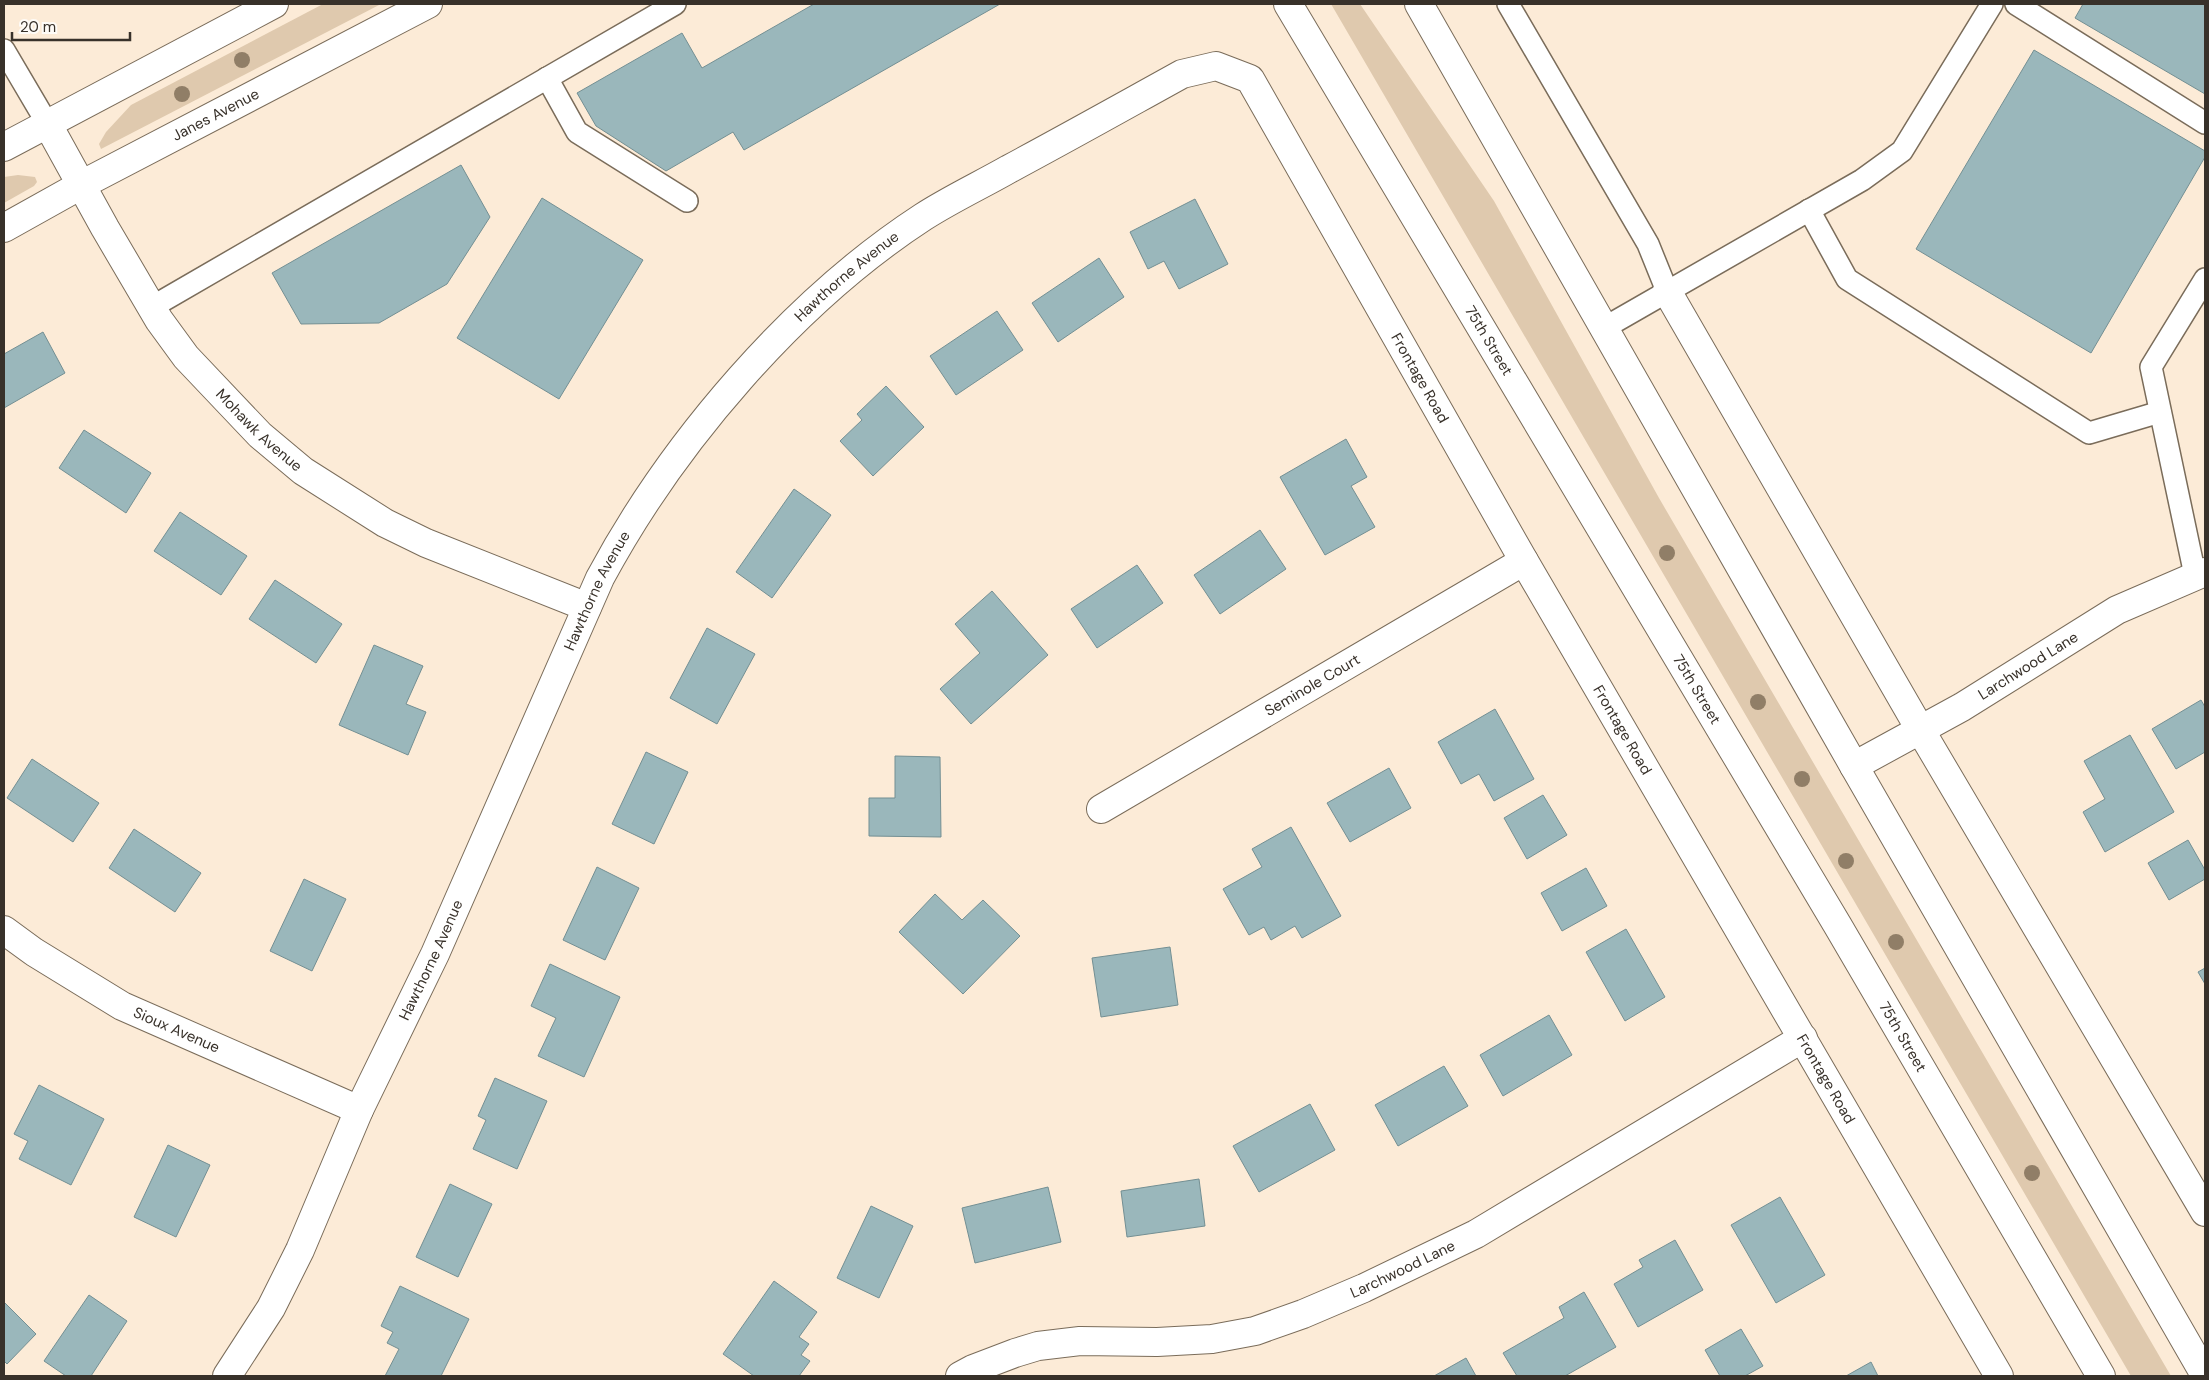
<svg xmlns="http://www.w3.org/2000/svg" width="2209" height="1380" font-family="'DM Sans',sans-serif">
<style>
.green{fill:#dfc9ae}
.building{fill:#9ab7bb;stroke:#738f93}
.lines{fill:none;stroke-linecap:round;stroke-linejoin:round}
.service-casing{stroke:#7a6c5a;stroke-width:24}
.minor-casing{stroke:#7a6c5a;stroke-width:30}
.tertiary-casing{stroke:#7a6c5a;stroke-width:30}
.secondary-casing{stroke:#7a6c5a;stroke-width:30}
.service{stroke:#fff;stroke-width:21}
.minor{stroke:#fff;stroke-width:28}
.tertiary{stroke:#fff;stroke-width:28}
.secondary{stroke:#fff;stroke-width:28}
.tree{fill:#907e67}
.labels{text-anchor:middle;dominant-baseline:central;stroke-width:5;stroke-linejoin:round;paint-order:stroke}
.street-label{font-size:15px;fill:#38312a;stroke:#fefbf7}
</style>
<rect width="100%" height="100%" fill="#fcebd7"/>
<g class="green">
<polygon points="323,4 381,4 101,149 99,144 106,132 131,105"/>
<polygon points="1331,4 1360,4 1494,201 1659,498 2171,1376 2131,1376"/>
<polygon points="18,175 35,177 37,182 34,186 4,203 4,177"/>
</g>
<g class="building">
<polygon points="814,4 1000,4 744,150 733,132 666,171 596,126 577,93 682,33 702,68"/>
<polygon points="2083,4 2205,4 2205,94 2075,18"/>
<polygon points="2034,50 2205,151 2205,157 2091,353 1916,249"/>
<polygon points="461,165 490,217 447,284 379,323 301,324 272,273"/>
<polygon points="542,198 643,260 559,399 457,338"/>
<polygon points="1195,199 1228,264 1179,289 1164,261 1148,269 1130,232"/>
<polygon points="1099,258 1124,297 1058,342 1032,303"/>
<polygon points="997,311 1023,350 956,395 930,356"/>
<polygon points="43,332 65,373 4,408 4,354"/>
<polygon points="886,386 924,427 873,476 840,441 862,420 857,414"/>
<polygon points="84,430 151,473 126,513 59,468"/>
<polygon points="1346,439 1367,477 1351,486 1375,527 1325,555 1280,477"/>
<polygon points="794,489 831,515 772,598 736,572"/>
<polygon points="180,512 247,556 221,595 154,551"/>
<polygon points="1260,530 1286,569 1220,614 1194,575"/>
<polygon points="1137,565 1163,603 1097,648 1071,609"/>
<polygon points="275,580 342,624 316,663 249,619"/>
<polygon points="992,591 1048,655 971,724 940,689 980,653 955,624"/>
<polygon points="707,628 755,654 717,724 670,698"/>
<polygon points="374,645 423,666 406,704 426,712 408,755 339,725"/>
<polygon points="2201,700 2205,707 2205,752 2176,769 2152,729"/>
<polygon points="1495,709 1534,779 1494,801 1479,774 1461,784 1438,742"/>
<polygon points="2130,735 2174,812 2105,852 2083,812 2105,799 2084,761"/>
<polygon points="646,752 688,772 654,844 612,824"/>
<polygon points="895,756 940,757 941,837 869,836 869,798 895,798"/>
<polygon points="32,759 99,803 73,842 7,798"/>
<polygon points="1389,768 1411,808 1350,842 1327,803"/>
<polygon points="1543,795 1567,835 1527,859 1504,818"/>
<polygon points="1291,827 1341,916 1302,938 1295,926 1271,940 1264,927 1249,935 1223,889 1262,867 1252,849"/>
<polygon points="134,829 201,873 175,912 109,868"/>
<polygon points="2188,840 2205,870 2205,879 2169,900 2148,863"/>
<polygon points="597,867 639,888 605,960 563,940"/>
<polygon points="1586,868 1607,906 1562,931 1541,893"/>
<polygon points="304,879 346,899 312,971 270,951"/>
<polygon points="935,894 962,920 983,900 1020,936 963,994 899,932"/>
<polygon points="1626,929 1665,997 1625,1021 1586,952"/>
<polygon points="1170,947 1178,1005 1101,1017 1092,958"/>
<polygon points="550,964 620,997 584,1077 538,1056 556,1018 531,1006"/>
<polygon points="2205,968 2205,984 2198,972"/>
<polygon points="1549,1015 1572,1055 1503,1096 1480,1055"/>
<polygon points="1444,1066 1468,1106 1398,1146 1375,1105"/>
<polygon points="495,1078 547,1101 517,1169 473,1149 486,1120 478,1116"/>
<polygon points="39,1085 104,1119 71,1185 19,1159 28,1141 14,1134"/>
<polygon points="1310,1104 1335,1150 1259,1192 1233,1146"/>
<polygon points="168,1145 210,1165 176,1237 134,1217"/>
<polygon points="1199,1179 1205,1226 1127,1237 1121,1191"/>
<polygon points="450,1184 492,1204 458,1277 416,1257"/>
<polygon points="1048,1187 1061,1242 975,1263 962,1208"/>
<polygon points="1780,1197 1825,1275 1776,1303 1731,1225"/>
<polygon points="871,1206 913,1226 879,1298 837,1278"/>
<polygon points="1675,1240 1703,1290 1638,1327 1614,1284 1643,1267 1639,1260"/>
<polygon points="774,1281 817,1312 799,1337 809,1344 801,1355 810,1361 799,1376 754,1376 723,1354"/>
<polygon points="400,1286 469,1319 441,1376 385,1376 399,1349 387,1343 393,1332 381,1326"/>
<polygon points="1584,1292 1616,1347 1565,1376 1517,1376 1503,1353 1564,1318 1559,1307"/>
<polygon points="89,1295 127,1321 91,1376 66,1376 44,1361"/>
<polygon points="4,1302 36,1334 7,1364 4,1361"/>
<polygon points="1741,1329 1763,1366 1745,1376 1720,1376 1705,1350"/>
<polygon points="1466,1358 1476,1376 1434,1376"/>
<polygon points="1871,1362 1878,1376 1846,1376"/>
</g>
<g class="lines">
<defs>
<g id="service">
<polyline points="1508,4 1648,244 1667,291"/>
<polyline points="2016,4 2205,123"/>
<polyline points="4,50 47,123"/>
<polyline points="547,78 577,132 687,201"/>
<polyline points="1809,210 1847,279 2089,433 2160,412"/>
<polyline points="152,307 675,4"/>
<polyline points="1604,328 1862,180 1902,151 1992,4"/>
<polyline points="2195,575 2151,367 2205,279"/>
</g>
<g id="minor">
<path id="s1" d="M47,123L105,228L159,320L186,357L260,435L303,471L385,523L426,543L587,607"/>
<polyline points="1667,291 1921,731 2205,1212"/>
<path id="s2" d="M1854,766L1962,707L2117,610L2205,572"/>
<path id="s3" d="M1101,809L1524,561"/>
<path id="s4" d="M4,930L34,952L122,1006L359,1110"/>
<path id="s5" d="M227,1376L271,1308L300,1250L359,1110L435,954L600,578C673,442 794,301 923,217C951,199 981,185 1009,169C1067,138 1124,106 1182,74L1216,66L1250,79L1524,561L1999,1376"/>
<path id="s6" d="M960,1376L973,1369L1015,1353L1038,1346L1080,1341L1157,1342L1212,1339L1255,1331L1303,1314L1364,1288L1476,1234L1803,1038"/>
</g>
<g id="tertiary">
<polyline points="4,147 274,4"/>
<path id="s7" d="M4,228L81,185L428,4"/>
</g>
<g id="secondary">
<path id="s8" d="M1288,4L1838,926L2101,1376"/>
<polyline points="1419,4 1854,766 2205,1375"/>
</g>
</defs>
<use href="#service" class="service-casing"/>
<use href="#minor" class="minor-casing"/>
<use href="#tertiary" class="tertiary-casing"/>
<use href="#secondary" class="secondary-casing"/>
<use href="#service" class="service"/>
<use href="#minor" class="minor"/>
<use href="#tertiary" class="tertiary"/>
<use href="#secondary" class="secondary"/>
</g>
<g class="tree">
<circle cx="242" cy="60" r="8"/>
<circle cx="182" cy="94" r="8"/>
<circle cx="1667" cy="553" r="8"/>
<circle cx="1758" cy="702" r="8"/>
<circle cx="1802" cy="779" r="8"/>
<circle cx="1846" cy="861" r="8"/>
<circle cx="1896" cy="942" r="8"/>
<circle cx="2032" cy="1173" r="8"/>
</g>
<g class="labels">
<g class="street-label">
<text stroke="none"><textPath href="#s7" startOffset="240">Janes Avenue</textPath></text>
<text stroke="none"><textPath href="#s5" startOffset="1274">Hawthorne Avenue</textPath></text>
<text stroke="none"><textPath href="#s8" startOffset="392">75th Street</textPath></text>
<text stroke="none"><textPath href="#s5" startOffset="2082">Frontage Road</textPath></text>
<text stroke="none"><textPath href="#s1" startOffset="376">Mohawk Avenue</textPath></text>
<text stroke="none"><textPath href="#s5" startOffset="869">Hawthorne Avenue</textPath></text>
<text stroke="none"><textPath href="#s2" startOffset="201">Larchwood Lane</textPath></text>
<text stroke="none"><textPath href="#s3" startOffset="245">Seminole Court</textPath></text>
<text stroke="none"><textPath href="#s8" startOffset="798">75th Street</textPath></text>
<text stroke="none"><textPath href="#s5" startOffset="2488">Frontage Road</textPath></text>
<text stroke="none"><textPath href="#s5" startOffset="464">Hawthorne Avenue</textPath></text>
<text stroke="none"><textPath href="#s4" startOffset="200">Sioux Avenue</textPath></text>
<text stroke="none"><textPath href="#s8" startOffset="1202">75th Street</textPath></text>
<text stroke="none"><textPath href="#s5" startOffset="2892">Frontage Road</textPath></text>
<text stroke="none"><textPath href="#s6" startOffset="462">Larchwood Lane</textPath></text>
</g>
</g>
<rect width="2209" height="1380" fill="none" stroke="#38312a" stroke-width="10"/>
<path d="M12 32v8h118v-8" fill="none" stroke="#38312a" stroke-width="2.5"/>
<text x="20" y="32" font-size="15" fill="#38312a" stroke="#fefbf7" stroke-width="4" paint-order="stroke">20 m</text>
</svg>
